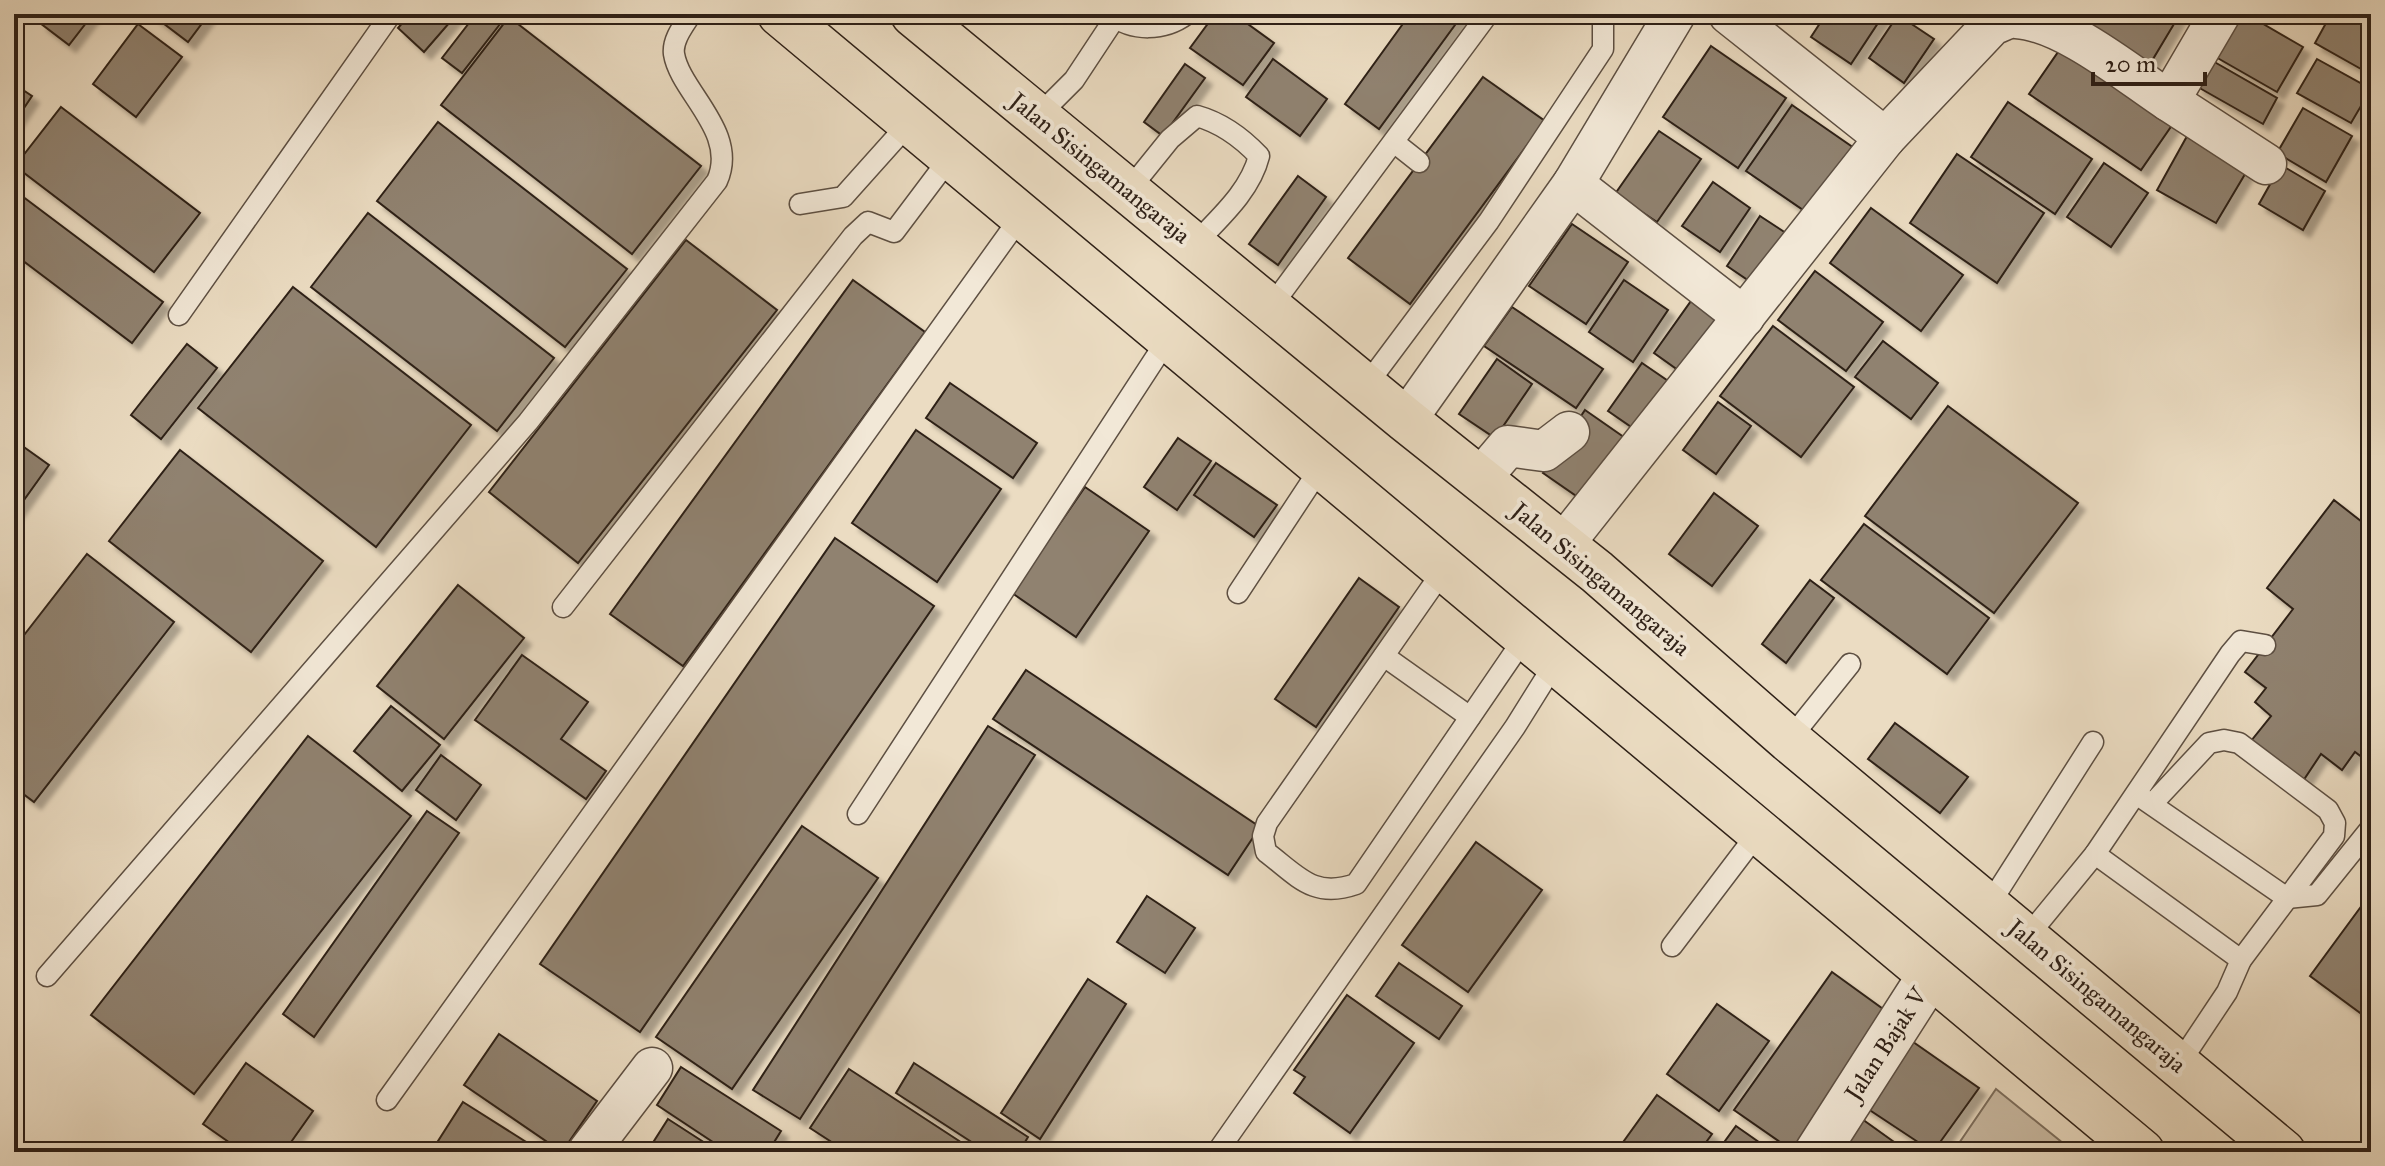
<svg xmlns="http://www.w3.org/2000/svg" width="2385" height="1166" font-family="'IM FELL Great Primer',serif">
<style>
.green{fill:#cbbca5;stroke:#7c6e5e;stroke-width:2}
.building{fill:#908270;stroke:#2e2017;stroke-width:2;filter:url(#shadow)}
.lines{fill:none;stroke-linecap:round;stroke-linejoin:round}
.service-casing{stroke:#5d4f42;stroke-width:23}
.minor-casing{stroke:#5d4f42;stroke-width:43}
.tertiary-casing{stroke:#5d4f42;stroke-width:47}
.trunk-casing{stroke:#2e2017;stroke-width:47}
.service{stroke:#f2e8d7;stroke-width:20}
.minor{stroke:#f2e8d7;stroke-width:40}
.tertiary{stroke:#f2e8d7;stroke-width:44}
.trunk{stroke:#ebdcc2;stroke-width:44}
.labels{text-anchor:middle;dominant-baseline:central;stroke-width:8;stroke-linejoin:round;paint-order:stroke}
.street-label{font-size:24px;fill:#2e2017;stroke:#f2e8d7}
</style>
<defs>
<filter id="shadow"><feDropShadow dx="7" dy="7" stdDeviation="2" flood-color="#0004"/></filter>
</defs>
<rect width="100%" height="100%" fill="#ebdcc2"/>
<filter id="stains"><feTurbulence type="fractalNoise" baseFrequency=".0025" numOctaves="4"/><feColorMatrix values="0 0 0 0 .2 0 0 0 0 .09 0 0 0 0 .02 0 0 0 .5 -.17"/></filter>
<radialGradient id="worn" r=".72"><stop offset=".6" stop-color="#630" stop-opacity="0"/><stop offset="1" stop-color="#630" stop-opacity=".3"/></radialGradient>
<polygon class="green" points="1996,1089 2074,1152 1953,1152"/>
<g class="building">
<polygon points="47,14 93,14 69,45 40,23"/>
<polygon points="151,14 209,14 188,42"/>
<polygon points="410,14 457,14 424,52 398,28"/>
<polygon points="476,14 498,14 504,19 462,73 442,58"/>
<polygon points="1215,14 1234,14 1274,43 1243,85 1190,48"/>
<polygon points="1410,14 1463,14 1379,129 1345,104"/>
<polygon points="1826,14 1884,14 1851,64 1811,37"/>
<polygon points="2079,14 2180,14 2144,74 2070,29"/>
<polygon points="2239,14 2246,14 2303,47 2277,92 2214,56"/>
<polygon points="2331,14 2358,14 2371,21 2371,51 2361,69 2315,43"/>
<polygon points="1898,15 1934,39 1904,83 1869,58"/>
<polygon points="509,17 701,166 632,254 441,105"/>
<polygon points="138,24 182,57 136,117 93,84"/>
<polygon points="2065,42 2177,118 2141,170 2029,94"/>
<polygon points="1711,46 1786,98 1738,168 1663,117"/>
<polygon points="1273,59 1327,99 1300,136 1246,97"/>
<polygon points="2317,59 2371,89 2351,123 2297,93"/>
<polygon points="2211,60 2277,98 2263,124 2196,86"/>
<polygon points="1185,64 1205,78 1163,136 1144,122"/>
<polygon points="1483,77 1545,121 1410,304 1348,258"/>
<polygon points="14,84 32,96 14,123"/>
<polygon points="2008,102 2092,159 2055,214 1971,157"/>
<polygon points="1792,105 1854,148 1809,214 1746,171"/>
<polygon points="61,107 200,213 154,272 15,166"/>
<polygon points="2303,108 2352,136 2326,182 2277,153"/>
<polygon points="438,122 627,269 565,347 377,201"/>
<polygon points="2191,129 2251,164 2216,223 2157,190"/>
<polygon points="1659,131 1701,159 1657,222 1615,194"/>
<polygon points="1957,154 2044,213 1997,283 1910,223"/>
<polygon points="2104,163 2148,193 2111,247 2067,217"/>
<polygon points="2281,165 2325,191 2303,230 2259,204"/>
<polygon points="1298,176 1326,197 1278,265 1249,244"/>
<polygon points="1713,182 1750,208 1720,252 1682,226"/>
<polygon points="14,190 163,302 132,343 14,254"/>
<polygon points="1871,208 1963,275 1921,331 1830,263"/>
<polygon points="368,213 554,358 497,431 311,287"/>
<polygon points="1760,216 1798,241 1764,291 1727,266"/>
<polygon points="1572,224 1628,262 1586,324 1529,286"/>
<polygon points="686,240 777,310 578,563 489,492"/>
<polygon points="1815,271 1883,322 1846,371 1778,320"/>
<polygon points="853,280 925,332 683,666 610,614"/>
<polygon points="1624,280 1668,310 1633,362 1589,332"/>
<polygon points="293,287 471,425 376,547 198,408"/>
<polygon points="1691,301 1728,327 1692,380 1654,353"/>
<polygon points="1512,307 1603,369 1576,408 1484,346"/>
<polygon points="1773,326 1854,387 1801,457 1720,396"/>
<polygon points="1883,341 1938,383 1911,419 1855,377"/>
<polygon points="187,344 217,368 161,439 131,415"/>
<polygon points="1497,359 1532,384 1495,438 1459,414"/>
<polygon points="1642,363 1674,385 1640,433 1608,411"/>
<polygon points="950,383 1037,443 1013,478 926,418"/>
<polygon points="1718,402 1751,426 1716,474 1683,450"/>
<polygon points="1948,406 2078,503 1994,613 1865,516"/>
<polygon points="1585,410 1628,440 1585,502 1543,473"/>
<polygon points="916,430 1001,489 937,582 852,523"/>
<polygon points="1178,438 1211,461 1177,510 1144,487"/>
<polygon points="14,440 49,465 14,514"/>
<polygon points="180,450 323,561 251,652 109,541"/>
<polygon points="1216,463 1277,505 1254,537 1194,495"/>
<polygon points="1085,487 1149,531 1076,637 1012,593"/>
<polygon points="1714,493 1758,526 1712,586 1669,554"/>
<polygon points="2334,500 2371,529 2371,764 2355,752 2342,770 2321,754 2303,781 2251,741 2271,716 2255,702 2266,688 2245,672 2293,609 2267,588"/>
<polygon points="1864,524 1989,618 1947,674 1821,580"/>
<polygon points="835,538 934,606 640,1032 540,964"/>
<polygon points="87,554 174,622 34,802 14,787 14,648"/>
<polygon points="1359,578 1399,607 1316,727 1275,699"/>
<polygon points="1810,580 1834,598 1786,663 1762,644"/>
<polygon points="458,585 524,638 444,739 377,686"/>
<polygon points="522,655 588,702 561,739 606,771 586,799 475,720"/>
<polygon points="1026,670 1260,827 1228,875 993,719"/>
<polygon points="391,706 440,745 402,791 354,751"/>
<polygon points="1895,723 1968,777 1940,813 1868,759"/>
<polygon points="988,726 1035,755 800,1119 753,1090"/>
<polygon points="308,736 411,816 194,1094 91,1015"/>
<polygon points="441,755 481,785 456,820 416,790"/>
<polygon points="427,811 459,833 314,1037 283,1014"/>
<polygon points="802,826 878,878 732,1089 656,1037"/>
<polygon points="1476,842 1542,890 1468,992 1402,945"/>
<polygon points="2371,893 2371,1021 2310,976"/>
<polygon points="1147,896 1195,928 1165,973 1117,942"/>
<polygon points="1399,963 1462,1006 1439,1039 1376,996"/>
<polygon points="1832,972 1890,1014 1793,1151 1734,1110"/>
<polygon points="1088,979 1126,1004 1040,1139 1001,1113"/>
<polygon points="1347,995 1414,1043 1350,1133 1294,1093 1305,1077 1294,1070"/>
<polygon points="1717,1004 1769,1041 1719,1111 1667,1074"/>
<polygon points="499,1034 597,1101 562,1152 464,1085"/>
<polygon points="1906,1037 1979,1088 1933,1152 1859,1103"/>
<polygon points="246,1063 313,1111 284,1152 243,1152 203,1124"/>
<polygon points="914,1063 1028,1137 1019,1152 987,1152 896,1093"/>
<polygon points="681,1067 781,1131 768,1152 728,1152 657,1105"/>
<polygon points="849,1069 976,1152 847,1152 810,1128"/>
<polygon points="1657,1095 1712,1134 1699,1152 1616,1152"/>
<polygon points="463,1102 542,1152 431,1152"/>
<polygon points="668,1119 719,1152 647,1152"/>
<polygon points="1862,1119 1908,1152 1838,1152"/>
<polygon points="1736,1126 1773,1152 1717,1152"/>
<polygon points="617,1143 631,1152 611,1152"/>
<polygon points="808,1144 821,1152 803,1152"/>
</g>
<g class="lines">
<defs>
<g id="service">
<path d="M1110,14C1133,32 1164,31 1187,14"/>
<polyline points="1037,117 1074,80 1115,18"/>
<polyline points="1395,143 1419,162"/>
<path d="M1128,191L1170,139L1197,116C1222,123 1241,137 1259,156C1250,192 1218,219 1194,245"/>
<polyline points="800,204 843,197 911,121"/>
<polyline points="1270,308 1488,14"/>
<polyline points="179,315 391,14"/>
<polyline points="1365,387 1489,221 1603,49 1603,14"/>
<path d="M1445,568L1267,823L1263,836L1266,852C1298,876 1313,899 1356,884L1525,637"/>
<polyline points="1238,593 1323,464"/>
<polyline points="563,607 853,236 868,222 894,232 952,155"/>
<polyline points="1384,656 1470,717"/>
<polyline points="1789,740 1850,664"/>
<polyline points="2142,798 2287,898 2317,895 2371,828"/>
<polyline points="2152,804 2209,743 2224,740 2239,743 2328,810 2335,823 2334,836 2241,960 2227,992 2179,1064"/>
<polyline points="858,814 1169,337"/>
<polyline points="2095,854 2241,960"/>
<polyline points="1989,905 2093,742"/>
<polyline points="2027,937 2095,854 2230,654 2241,641 2265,645"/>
<polyline points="1672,946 1757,834"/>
<path d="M47,976L528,422L717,181C739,132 680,92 674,54C672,40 684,25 691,14"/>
<polyline points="387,1100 1022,215"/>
<polyline points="1220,1148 1515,727 1555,663"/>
</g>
<g id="minor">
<polyline points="1729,14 1885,138"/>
<polyline points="2220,14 2169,101 2266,164"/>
<polyline points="1573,184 1744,317"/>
<polyline points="1406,420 1573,184 1675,14"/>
<polyline points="1480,479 1508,446 1544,451 1569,432"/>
<path d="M1562,546L1885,138L1992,25C2000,22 2008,17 2016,18C2065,21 2128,74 2169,101"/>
<polyline points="588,1152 652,1068"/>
</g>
<polyline id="tertiary" points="1817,1152 1929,977"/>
<g id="trunk">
<polyline points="780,14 2142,1152"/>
<polyline points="913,14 1406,420 1597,572 1789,740 2283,1152"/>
</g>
</defs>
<use href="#service" class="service-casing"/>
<use href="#minor" class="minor-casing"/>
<use href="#tertiary" class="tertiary-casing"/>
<use href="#trunk" class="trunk-casing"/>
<use href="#service" class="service"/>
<use href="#minor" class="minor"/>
<use href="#tertiary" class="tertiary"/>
<use href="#trunk" class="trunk"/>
</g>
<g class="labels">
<g class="street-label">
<text transform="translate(1100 168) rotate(39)">Jalan Sisingamangaraja</text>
<text transform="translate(1601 579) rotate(40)">Jalan Sisingamangaraja</text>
<text transform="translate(2097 996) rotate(40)">Jalan Sisingamangaraja</text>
<text transform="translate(1886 1044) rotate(-57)">Jalan Bajak V</text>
</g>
</g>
<rect width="2385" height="1166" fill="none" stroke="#ebdcc2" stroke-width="48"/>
<rect x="16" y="16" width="2353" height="1134" fill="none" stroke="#2e2017" stroke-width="4"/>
<rect x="24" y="24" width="2337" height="1118" fill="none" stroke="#2e2017" stroke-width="2"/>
<path d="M2093 72v12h112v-12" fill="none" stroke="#2e2017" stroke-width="4"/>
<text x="2105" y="72" font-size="24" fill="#2e2017" stroke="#f2e8d7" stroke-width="6" paint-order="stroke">20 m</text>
<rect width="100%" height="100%" filter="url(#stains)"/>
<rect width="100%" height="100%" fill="url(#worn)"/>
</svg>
